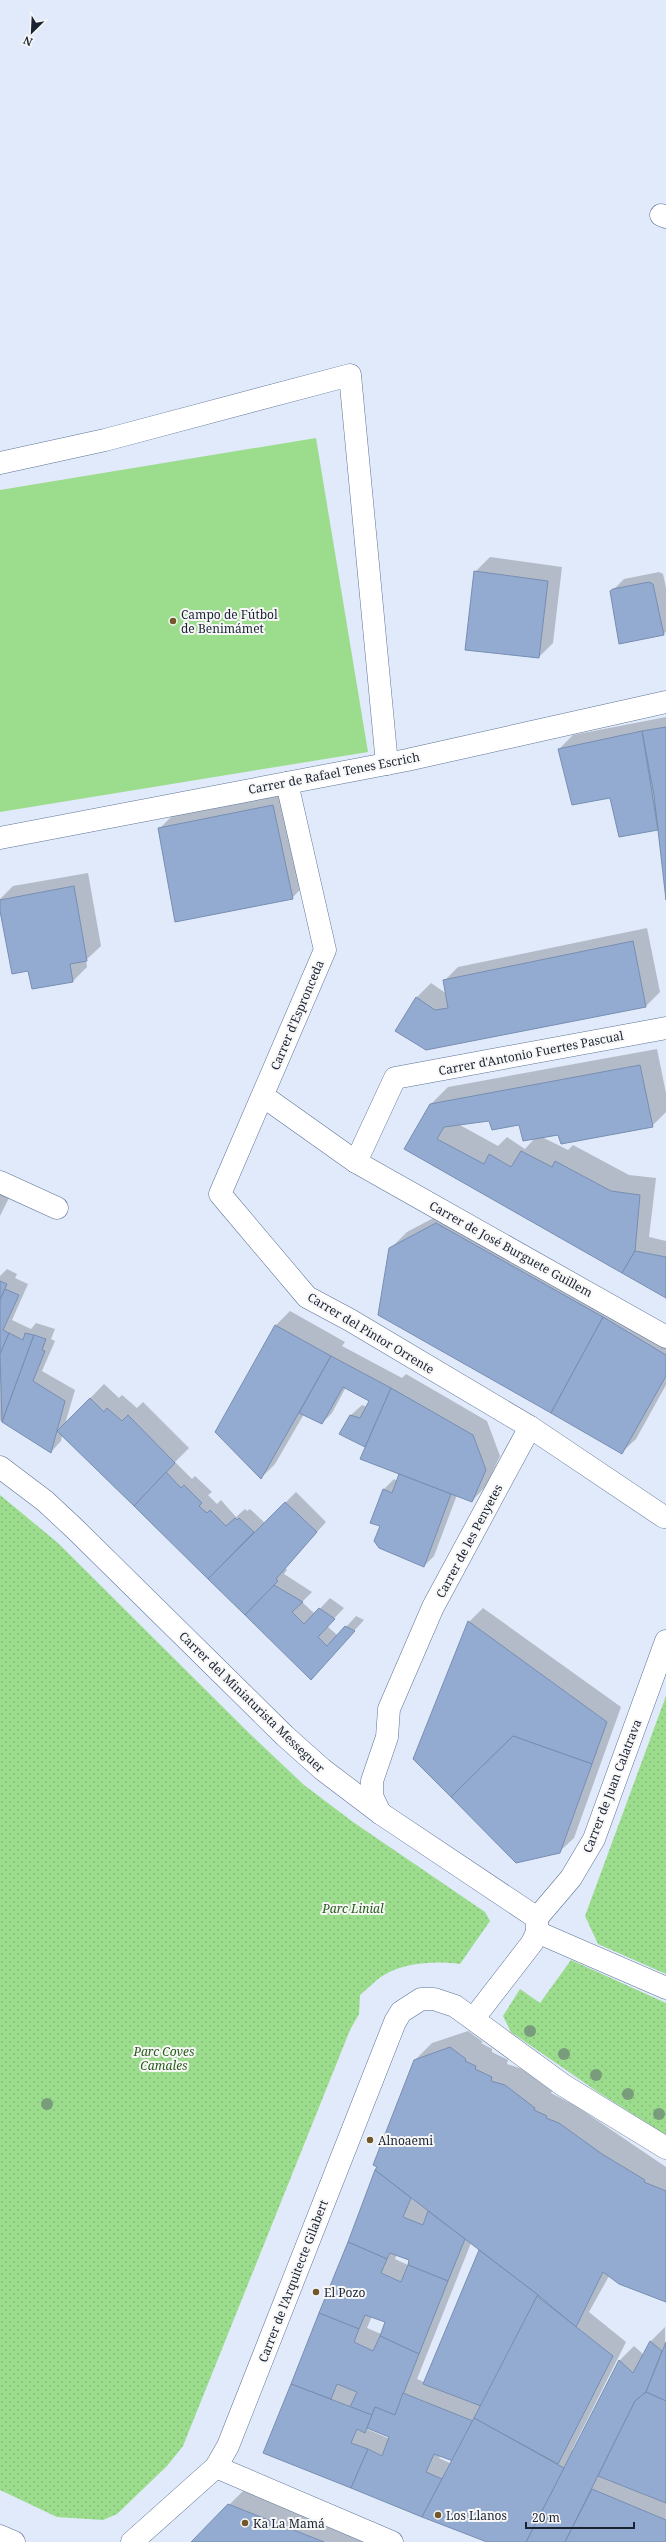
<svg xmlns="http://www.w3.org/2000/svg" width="666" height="2542" font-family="'Noto Serif',serif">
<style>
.green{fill:#9cdc8d}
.park{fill:url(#park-dots)}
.shadow{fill:#0003;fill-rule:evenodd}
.building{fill:#94abd1;stroke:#778eb2}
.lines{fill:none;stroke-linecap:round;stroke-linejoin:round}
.minor-casing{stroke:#5d7397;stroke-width:23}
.minor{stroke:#fff;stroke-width:22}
.tree{fill:#799c7d}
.poi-dot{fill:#715729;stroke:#f7f7f7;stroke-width:1.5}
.labels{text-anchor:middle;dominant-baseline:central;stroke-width:4;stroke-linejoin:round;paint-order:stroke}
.poi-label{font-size:12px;fill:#1a2332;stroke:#f7f7f7;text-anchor:start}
.street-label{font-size:12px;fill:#1a2332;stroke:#f7f7f7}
.park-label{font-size:12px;font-style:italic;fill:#255c16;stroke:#f7f7f7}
</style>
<defs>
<pattern id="park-dots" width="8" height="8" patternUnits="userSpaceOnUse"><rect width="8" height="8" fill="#9cdc8d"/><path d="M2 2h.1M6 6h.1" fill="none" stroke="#86bc7a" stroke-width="1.8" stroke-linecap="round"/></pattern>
</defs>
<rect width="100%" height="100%" fill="#e0eafa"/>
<polygon class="green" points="316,438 368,752 0,812 0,490"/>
<g class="park">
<path d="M0,1495L58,1543L250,1734L304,1785L353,1822L485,1912L490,1921L460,1964C436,1961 406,1962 384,1975C375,1980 368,1989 360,1995L359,2014L350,2030L183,2446L167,2466L117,2514L103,2520L57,2517L0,2490Z"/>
<polygon points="666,1696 666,1974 598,1944 585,1916"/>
<polygon points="571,1960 666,2003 666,2135 598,2092 511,2032 503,2016 520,1989 540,2003"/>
</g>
<g class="shadow">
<polygon points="490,557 562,567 553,643 539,657 475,572"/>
<polygon points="659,572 663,574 666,588 666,632 663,634 611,592 624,579"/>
<polygon points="666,717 666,891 658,829 620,836 610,797 559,749 573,735"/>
<polygon points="287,792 307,883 292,898 159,829 173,815"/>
<polygon points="88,873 101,946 86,960 87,967 73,981 29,970 0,906 0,899 13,886"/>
<polygon points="647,928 660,992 646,1006 426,1049 397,1031 417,997 431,983 447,994 444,981 458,967"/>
<path d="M657,1049L666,1093V1112L652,1126L542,1137L568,1150L573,1145L629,1175L656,1178L649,1237L666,1241V1297L405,1149L430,1105L448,1087ZM490,1120L520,1124L535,1138L525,1149L507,1137L498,1146L458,1124Z"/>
<polygon points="0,1176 17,1182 0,1216"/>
<polygon points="454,1207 666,1332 666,1385 636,1439 621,1453 390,1249 407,1232"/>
<polygon points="7,1269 17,1274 15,1278 28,1284 12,1320 31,1329 36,1323 55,1329 51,1339 55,1341 42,1371 75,1390 65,1424 104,1384 119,1398 122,1395 137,1408 143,1402 189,1448 175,1462 192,1479 195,1476 212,1492 208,1495 217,1504 221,1500 236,1517 245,1509 247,1511 250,1509 265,1523 296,1492 326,1522 285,1568 287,1570 284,1574 312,1592 302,1602 315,1614 330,1598 344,1608 327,1626 338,1636 356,1616 364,1620 311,1678 62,1435 61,1441 51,1452 0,1420 0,1276"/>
<polygon points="290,1311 345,1342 342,1346 402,1378 406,1374 487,1421 500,1456 486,1486 472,1501 457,1495 434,1556 424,1566 381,1526 384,1489 394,1479 397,1481 400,1473 369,1441 365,1445 341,1434 351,1415 362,1405 367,1407 370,1401 346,1387 332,1413 322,1423 304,1414 275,1464 261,1478 216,1432 276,1325"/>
<polygon points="483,1608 621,1707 574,1838 559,1852 469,1622"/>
<path d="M468,2031L483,2042L481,2043L492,2049V2052L508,2060L507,2064L522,2069L552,2091L551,2093L576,2106L666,2167V2301L609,2276L589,2312L626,2342L572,2450L574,2451L620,2360L634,2346L644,2355L651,2341L665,2327L666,2542H489L264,2453L378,2167L415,2060L432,2043ZM471,2243L480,2249L424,2382L417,2379ZM397,2254L410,2260L408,2265L395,2259ZM372,2316L386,2322L381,2334L367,2328ZM369,2428L391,2437L390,2439L367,2429ZM440,2455L454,2460L452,2464L439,2458Z"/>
<polygon points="246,2488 376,2542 192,2542"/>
</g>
<g class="building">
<polygon points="474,571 548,581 539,658 465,650"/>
<polygon points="649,582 653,584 664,635 619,644 610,591 613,589"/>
<polygon points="666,727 666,900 654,795 642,731"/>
<polygon points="642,731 658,830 619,837 610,798 572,805 558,749"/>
<polygon points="273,805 293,899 175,922 158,828"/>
<polygon points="74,886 87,961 70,964 73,982 32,989 28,971 12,974 0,911 0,900"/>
<polygon points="633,941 646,1007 426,1050 395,1031 416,997 435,1010 448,1008 443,980"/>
<polygon points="640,1065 653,1127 561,1144 558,1135 523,1141 519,1125 492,1130 489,1121 444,1127 437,1139 484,1164 489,1154 511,1167 521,1151 552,1167 555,1161 611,1191 640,1195 635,1251 622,1273 404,1149 430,1104"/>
<polygon points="436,1223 603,1317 551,1413 378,1315 389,1248"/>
<polygon points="635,1251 666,1257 666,1298 622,1273"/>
<polygon points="0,1281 7,1284 0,1300"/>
<polygon points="5,1289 19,1295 3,1330 9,1333 0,1354 0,1300"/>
<polygon points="603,1317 666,1355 666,1376 622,1454 551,1413"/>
<polygon points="275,1325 331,1356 261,1479 215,1432"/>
<polygon points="9,1333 23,1340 25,1333 34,1335 2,1422 0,1354"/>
<polygon points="34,1335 46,1339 42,1350 45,1351 33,1381 65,1401 51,1453 2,1422"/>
<polygon points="331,1356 391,1388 365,1447 339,1434 350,1415 360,1418 369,1401 343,1387 322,1424 299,1413"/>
<polygon points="391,1388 473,1435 486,1470 472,1502 360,1459"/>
<polygon points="90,1398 104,1412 107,1408 122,1421 128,1415 175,1463 134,1506 57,1431"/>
<polygon points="166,1472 181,1488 184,1485 202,1503 199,1506 207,1513 210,1510 226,1526 235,1518 237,1520 239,1518 254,1532 208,1579 134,1506"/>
<polygon points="399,1474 451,1494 424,1567 379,1548 374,1541 380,1526 370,1523 383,1489 392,1493"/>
<polygon points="285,1502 317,1532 276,1579 278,1581 274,1585 245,1615 208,1579"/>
<polygon points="274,1585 303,1602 292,1612 304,1624 319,1608 335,1619 318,1637 327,1646 345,1626 355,1631 311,1680 245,1615"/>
<polygon points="468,1621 607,1722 592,1764 513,1736 451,1797 413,1759"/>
<polygon points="513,1736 592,1764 560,1853 516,1863 451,1797"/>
<polygon points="450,2047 466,2059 465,2061 476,2066 475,2069 492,2077 491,2081 505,2085 535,2108 534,2110 547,2116 546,2118 559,2123 602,2154 645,2180 644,2182 666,2191 666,2302 619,2284 603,2272 576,2327 538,2295 375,2170 377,2167 373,2165 414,2060"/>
<polygon points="375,2170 411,2198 403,2217 423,2225 428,2211 465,2239 448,2281 408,2265 409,2260 390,2253 387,2259 348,2242"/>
<polygon points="348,2242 387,2259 381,2273 401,2282 408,2265 448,2281 419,2354 380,2336 385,2322 365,2315 359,2329 319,2313"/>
<polygon points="479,2250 538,2295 481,2406 423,2384"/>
<polygon points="537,2296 613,2356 558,2464 474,2418"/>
<polygon points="319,2313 359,2329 354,2342 373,2351 380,2336 419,2354 395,2415 375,2407 372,2415 350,2407 357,2392 337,2384 331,2399 291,2384"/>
<polygon points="650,2341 662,2351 646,2392 635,2401 565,2542 526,2542 619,2360 633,2373"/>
<polygon points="666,2342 666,2401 646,2392"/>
<polygon points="291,2384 372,2415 365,2433 357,2429 351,2443 368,2449 351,2488 263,2453"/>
<polygon points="646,2392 666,2401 666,2503 598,2476 635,2401"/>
<polygon points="403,2393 473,2421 453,2461 434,2454 426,2472 442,2479 422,2517 351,2488 368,2449 382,2456 389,2437 367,2428 375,2407 395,2415"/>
<polygon points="474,2418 564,2468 526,2542 487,2542 422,2517"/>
<polygon points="592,2489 666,2520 666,2542 565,2542"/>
<polygon points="228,2504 324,2542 191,2542"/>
</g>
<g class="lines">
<defs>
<g id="minor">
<polyline points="661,215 666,217"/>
<polyline points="0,463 105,440 350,375 387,764"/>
<polyline points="287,783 325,950 220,1194 307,1297 350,1320 530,1427 664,1517"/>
<polyline points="0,838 407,760 666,702"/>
<polyline points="263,1096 356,1162 666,1337"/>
<polyline points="356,1162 395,1078 666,1028"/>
<polyline points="0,1182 57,1208"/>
<polyline points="0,1467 45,1501 75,1529 285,1736 322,1769 380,1813 537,1918 537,1932 532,1943 474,2018"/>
<polyline points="380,1813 372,1796 372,1781 387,1737 389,1709 433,1607 530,1427"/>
<polyline points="537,1918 571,1878 594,1839 666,1641"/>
<polyline points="537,1932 666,1988"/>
<polyline points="216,2467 392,2542"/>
<polyline points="0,2536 14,2542"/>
<polyline points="132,2542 216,2467 228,2446 395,2022 401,2012 421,1999 434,1999 455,2006 563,2085 666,2148"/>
</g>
</defs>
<use href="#minor" class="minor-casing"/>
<use href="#minor" class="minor"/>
</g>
<g class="tree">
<circle cx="530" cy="2031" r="6"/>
<circle cx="564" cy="2054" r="6"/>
<circle cx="596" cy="2075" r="6"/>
<circle cx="628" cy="2094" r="6"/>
<circle cx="47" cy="2104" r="6"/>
<circle cx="659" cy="2114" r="6"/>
</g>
<g class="poi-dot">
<circle cx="173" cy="621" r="4"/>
<circle cx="370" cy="2140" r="4"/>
<circle cx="316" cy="2292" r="4"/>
<circle cx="438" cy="2515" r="4"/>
<circle cx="245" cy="2523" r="4"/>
</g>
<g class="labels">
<g class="poi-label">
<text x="181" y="614">Campo de Fútbol<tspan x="181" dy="14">de Benimámet</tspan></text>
<text x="378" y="2140">Alnoaemi</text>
<text x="324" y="2292">El Pozo</text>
<text x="446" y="2515">Los Llanos</text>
<text x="253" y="2523">Ka La Mamá</text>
</g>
<g class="street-label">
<text transform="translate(334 773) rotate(-11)">Carrer de Rafael Tenes Escrich</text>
<text transform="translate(297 1015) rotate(-67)">Carrer d'Espronceda</text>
<text transform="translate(531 1053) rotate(-11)">Carrer d'Antonio Fuertes Pascual</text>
<text transform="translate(511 1249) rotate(29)">Carrer de José Burguete Guillem</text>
<text transform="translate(371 1333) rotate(31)">Carrer del Pintor Orrente</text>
<text transform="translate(469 1541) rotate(-62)">Carrer de les Penyetes</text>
<text transform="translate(252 1702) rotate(44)">Carrer del Miniaturista Messeguer</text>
<text transform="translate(612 1786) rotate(-69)">Carrer de Juan Calatrava</text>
<text transform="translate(293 2281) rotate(-69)">Carrer de l'Arquitecte Gilabert</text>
</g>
<g class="park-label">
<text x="353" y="1908">Parc Linial</text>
<text x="164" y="2051">Parc Coves<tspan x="164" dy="14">Camales</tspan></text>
</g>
</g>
<g transform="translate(32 32) rotate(204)" stroke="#f7f7f7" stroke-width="3" paint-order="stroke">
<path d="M0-3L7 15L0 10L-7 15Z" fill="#1a2332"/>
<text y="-6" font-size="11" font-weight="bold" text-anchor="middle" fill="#1a2332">N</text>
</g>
<path d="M526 2522v6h108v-6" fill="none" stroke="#1a2332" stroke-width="2"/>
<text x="532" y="2522" font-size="12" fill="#1a2332" stroke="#f7f7f7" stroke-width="3" paint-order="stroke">20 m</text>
</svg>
